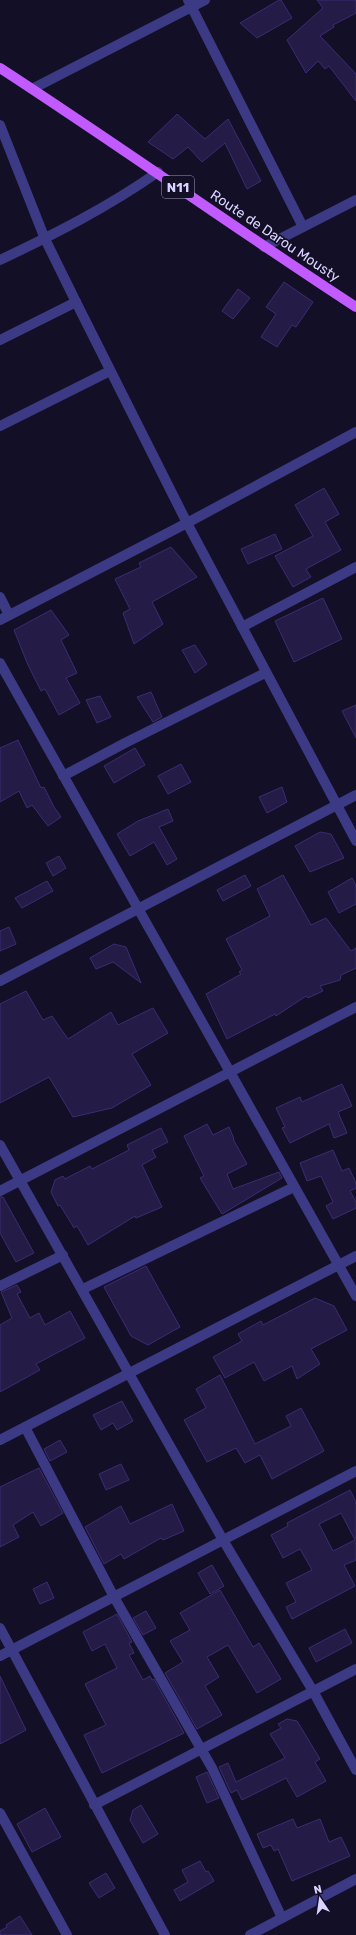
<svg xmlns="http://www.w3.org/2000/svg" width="356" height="1935" font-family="Rubik,sans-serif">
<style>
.building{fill:#241b47;stroke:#3b2d73;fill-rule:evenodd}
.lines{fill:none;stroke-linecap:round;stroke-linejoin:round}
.minor{stroke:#3d3a85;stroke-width:10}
.primary{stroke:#c25bff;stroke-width:10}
.labels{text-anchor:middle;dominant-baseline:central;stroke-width:3.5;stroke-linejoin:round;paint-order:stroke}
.shield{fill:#130f26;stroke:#9e99be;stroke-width:1}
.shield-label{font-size:13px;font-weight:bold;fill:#d9d4ff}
.street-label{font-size:14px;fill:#d9d4ff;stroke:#130f26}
</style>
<rect width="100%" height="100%" fill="#130f26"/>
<g class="building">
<polygon points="279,0 281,0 292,18 257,38 240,23"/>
<polygon points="317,0 356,0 356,13 333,25 334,27 320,36 356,74 356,101 329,66 325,69 318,61 306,73 287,40 323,8"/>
<polygon points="177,114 205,139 228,119 261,181 247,189 225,143 202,162 188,147 173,159 148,142"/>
<polygon points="284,282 313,302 296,327 292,325 277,347 261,337 276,314 266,307"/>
<polygon points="238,289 250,298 233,319 222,311"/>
<polygon points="324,488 339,514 325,522 341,550 306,569 311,577 293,587 275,556 313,536 295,505"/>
<polygon points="275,534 282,549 248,564 241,549"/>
<polygon points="171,547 197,577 152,602 163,624 134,644 123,613 130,609 115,579 141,567 139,563"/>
<polygon points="323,598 342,639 294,662 275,621"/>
<polygon points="51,610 69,635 61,640 77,673 66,678 80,703 59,715 45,689 41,691 28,665 14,630"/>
<polygon points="195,645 207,664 195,673 182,650"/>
<polygon points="151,692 162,717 153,722 137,697"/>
<polygon points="100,696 111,717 97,723 86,700"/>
<polygon points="356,705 356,738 342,711"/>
<polygon points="18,740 41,788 44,787 54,807 61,817 48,826 32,805 27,808 19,791 0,802 0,748"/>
<polygon points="135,748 145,765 114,783 104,766"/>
<polygon points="181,764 191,782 168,794 158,776"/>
<polygon points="282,787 287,802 267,813 259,797"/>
<polygon points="168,809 173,821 159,827 177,859 167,865 154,842 130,856 117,834 138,821"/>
<polygon points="320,832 331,834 344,858 310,872 295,846"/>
<polygon points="59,856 66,868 53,876 46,863"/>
<polygon points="245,875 251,886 223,901 217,890"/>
<polygon points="283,875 311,925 326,918 351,951 356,948 356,968 341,975 340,980 320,986 323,991 308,998 306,996 276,1016 275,1014 227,1039 206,994 241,974 239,972 242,970 226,939 270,916 257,889"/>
<polygon points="352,878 356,885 356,904 339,913 328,892"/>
<polygon points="47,881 53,891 22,908 15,898"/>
<polygon points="9,927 16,944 0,951 0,931"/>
<polygon points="114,944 126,947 141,983 113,962 96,969 90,958"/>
<polygon points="26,991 43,1020 52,1016 68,1039 111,1012 118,1025 153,1008 168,1033 132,1054 151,1085 112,1108 73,1117 49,1077 0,1103 0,1004"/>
<polygon points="342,1084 352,1106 338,1112 347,1133 334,1138 329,1124 290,1143 282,1128 285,1127 276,1108 300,1097 302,1102"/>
<polygon points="207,1124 213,1135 229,1127 234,1139 233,1139 247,1164 227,1174 233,1189 279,1172 282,1178 222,1214 200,1178 204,1176 184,1136"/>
<polygon points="161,1128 168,1142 152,1150 156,1157 142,1165 162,1207 136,1218 135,1216 88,1245 77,1226 74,1228 60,1205 58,1206 51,1192 55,1180 63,1176 65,1179 90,1166 92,1169 129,1150 127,1145"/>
<polygon points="333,1150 342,1171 349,1168 356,1183 356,1188 350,1191 356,1202 356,1208 333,1219 326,1206 333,1202 321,1176 307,1181 300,1163"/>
<polygon points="0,1197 3,1197 34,1253 16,1262 0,1233"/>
<polygon points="146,1266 180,1327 148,1345 131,1336 104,1287"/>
<polygon points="17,1285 21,1292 17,1294 30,1318 39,1313 45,1325 70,1311 85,1338 36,1364 40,1370 0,1392 0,1325 12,1318 1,1292"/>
<polygon points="315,1298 334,1306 347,1330 311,1349 320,1364 297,1379 292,1366 264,1381 254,1362 225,1378 213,1357 242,1341 238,1334 261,1321 263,1325"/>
<polygon points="220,1375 255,1444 291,1426 286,1416 301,1408 324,1451 272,1479 260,1455 245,1463 236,1448 207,1462 184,1420 206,1408 196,1389"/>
<polygon points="122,1401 133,1421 117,1430 113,1423 101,1430 93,1415"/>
<polygon points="60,1440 67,1452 50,1461 44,1449"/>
<polygon points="121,1464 129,1480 106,1490 99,1474"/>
<polygon points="39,1468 63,1513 41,1526 33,1512 13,1525 19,1537 0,1547 0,1487"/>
<path d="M350,1490L356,1502V1560L344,1565L355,1586L292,1619L286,1607L296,1602L286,1583L312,1570L300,1549L283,1558L271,1535L288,1526L287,1523ZM341,1513L355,1540L333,1551L319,1524Z"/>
<polygon points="172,1504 184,1531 163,1540 161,1538 124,1559 121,1554 104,1564 85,1527 121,1506 130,1524"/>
<polygon points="212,1565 224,1586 210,1594 198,1573"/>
<polygon points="47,1582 54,1598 40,1604 33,1589"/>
<polygon points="220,1590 253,1647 259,1643 281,1679 257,1693 228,1645 207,1657 219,1677 205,1686 222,1715 197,1729 165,1673 183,1662 170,1641 190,1630 180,1613"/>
<polygon points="146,1611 156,1628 143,1635 133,1618"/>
<polygon points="117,1614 132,1642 129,1643 134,1653 129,1655 143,1680 150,1676 152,1680 154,1679 184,1733 102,1773 84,1735 106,1725 85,1684 117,1668 105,1644 92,1651 83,1632"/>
<polygon points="345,1629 352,1643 316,1662 309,1648"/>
<polygon points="0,1676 26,1730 0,1744"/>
<polygon points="287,1719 297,1721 320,1759 315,1762 326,1781 297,1797 286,1778 242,1800 237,1790 231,1793 219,1767 228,1763 236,1782 285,1758 270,1734 281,1728 278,1724"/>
<polygon points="207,1772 219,1798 207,1803 196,1777"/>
<polygon points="141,1805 158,1834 143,1843 130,1820 133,1810"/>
<polygon points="45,1808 61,1837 32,1852 17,1824"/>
<polygon points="293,1819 297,1828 320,1819 329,1842 341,1837 350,1856 292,1881 278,1849 274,1851 271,1845 263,1848 257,1834"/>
<polygon points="200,1861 206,1872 208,1871 214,1881 180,1901 174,1890 188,1882 182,1870"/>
<polygon points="106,1873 115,1888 99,1898 89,1883"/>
<polygon points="20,1916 32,1935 0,1935 0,1931 7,1927 6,1925"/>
</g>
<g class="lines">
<g class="minor">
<polyline points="188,0 303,227"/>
<polyline points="32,89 205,0"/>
<polyline points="0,125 45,239 76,302 187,523 356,841"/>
<polyline points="264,247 356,200"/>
<path d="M0,260C55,234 108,207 158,172"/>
<polyline points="0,340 76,302"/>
<polyline points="0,426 110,371"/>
<polyline points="0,597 9,615"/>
<polyline points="0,620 187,523 356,432"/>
<polyline points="242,627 356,567"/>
<polyline points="0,663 356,1296"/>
<polyline points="63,776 125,743 265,673"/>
<polyline points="0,981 356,795"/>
<polyline points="0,1145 223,1540 313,1691 356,1770"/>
<polyline points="0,1191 356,1007"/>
<polyline points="0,1286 63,1255"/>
<polyline points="83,1289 294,1187"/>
<polyline points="25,1427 114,1597 212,1768 282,1918"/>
<polyline points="0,1440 356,1256"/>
<polyline points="0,1628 165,1935"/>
<polyline points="0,1656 356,1471"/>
<polyline points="94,1805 356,1669"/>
<polyline points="0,1813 67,1935"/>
<polyline points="250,1935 356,1879"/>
</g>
<path class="primary" d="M0,68C120,146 236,229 356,307"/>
</g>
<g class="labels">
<rect class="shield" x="162" y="176" width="32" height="22" rx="3"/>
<g class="shield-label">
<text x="178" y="187">N11</text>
</g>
<g class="street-label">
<text transform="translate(275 236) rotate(34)">Route de Darou Mousty</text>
</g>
</g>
<g transform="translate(320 1899) rotate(347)" stroke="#130f26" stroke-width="3" paint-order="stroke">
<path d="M0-3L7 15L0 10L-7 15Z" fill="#d9d4ff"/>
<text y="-6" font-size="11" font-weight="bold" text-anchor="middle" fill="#d9d4ff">N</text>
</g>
</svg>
